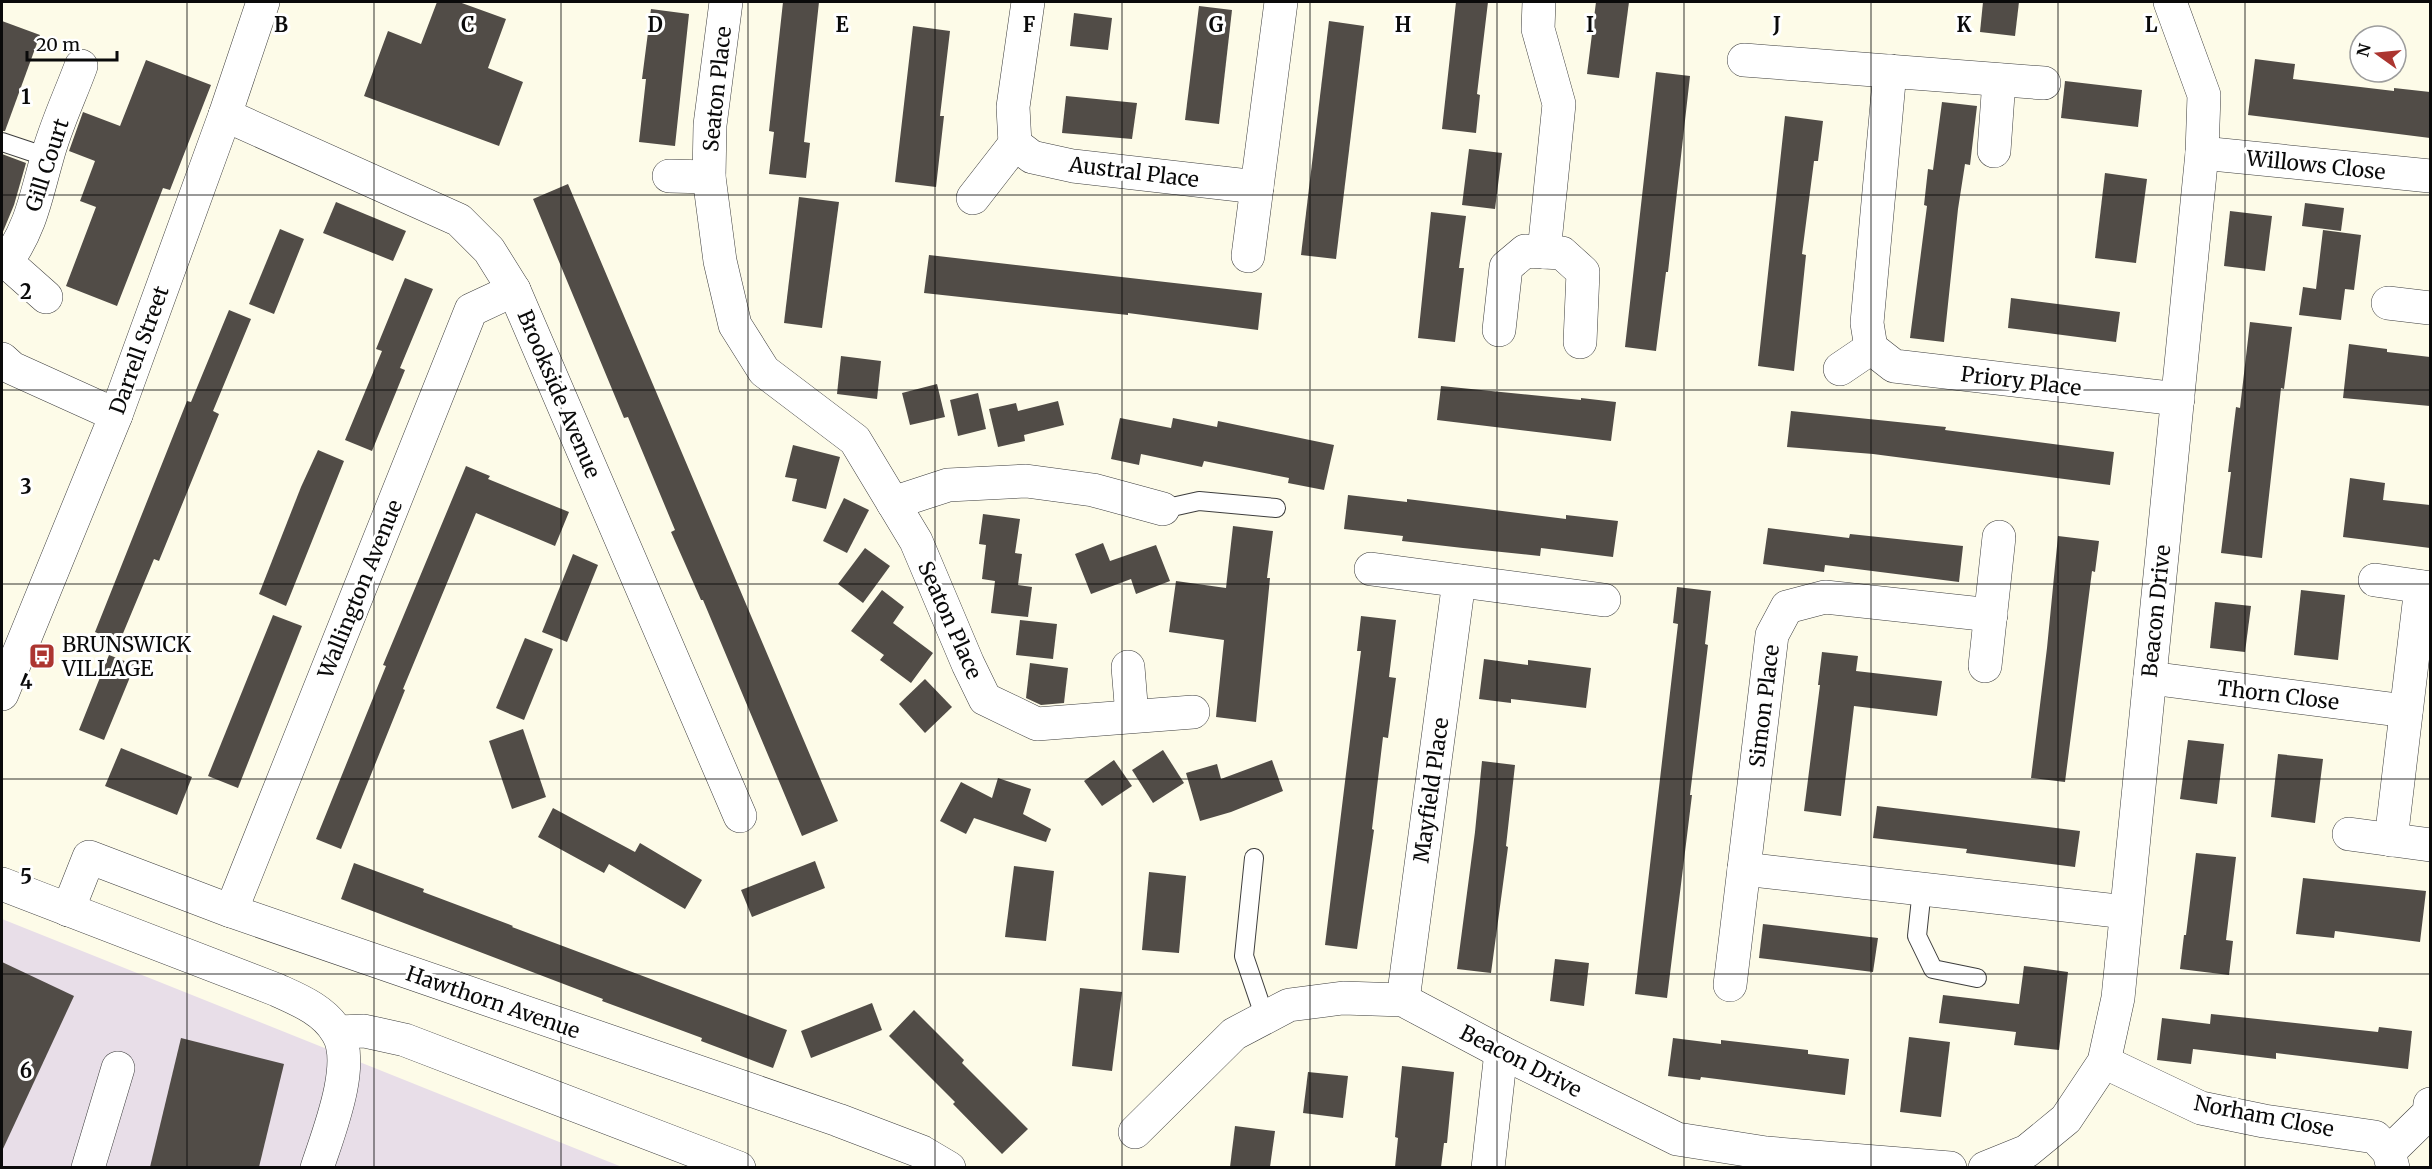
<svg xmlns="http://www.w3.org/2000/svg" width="2432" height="1169" font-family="Merriweather,serif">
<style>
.industrial{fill:#e8dee8}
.building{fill:#514c47}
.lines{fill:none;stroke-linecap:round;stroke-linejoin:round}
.service-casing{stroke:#3d3d3d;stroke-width:20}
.minor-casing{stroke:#3d3d3d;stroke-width:34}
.tertiary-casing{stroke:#3d3d3d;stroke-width:34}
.service{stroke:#fff;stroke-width:18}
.minor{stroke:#fff;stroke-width:33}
.tertiary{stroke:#fff;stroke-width:33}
.grid{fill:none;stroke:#0a0a0a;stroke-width:1.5;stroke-opacity:0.55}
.labels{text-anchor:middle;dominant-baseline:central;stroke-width:6;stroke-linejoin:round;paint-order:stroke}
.street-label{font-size:21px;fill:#0a0a0a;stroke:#fff}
.poi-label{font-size:21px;fill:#0a0a0a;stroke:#fff;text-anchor:start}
.grid-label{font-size:20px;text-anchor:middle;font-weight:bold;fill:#0a0a0a;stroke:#fff;stroke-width:6;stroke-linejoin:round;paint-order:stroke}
</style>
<rect width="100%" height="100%" fill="#fdfbe8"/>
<polygon class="industrial" points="2,919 622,1167 2,1167"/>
<g class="building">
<polygon points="437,2 459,2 506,19 488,68 523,82 499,146 364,96 388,31 421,44"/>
<polygon points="783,2 819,2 804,142 810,143 806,178 769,174 774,132 769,131"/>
<polygon points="1456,2 1488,2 1477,94 1480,95 1476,133 1442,129"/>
<polygon points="1596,2 1629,2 1619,78 1587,74"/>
<polygon points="1983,2 2019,2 2015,36 1980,32"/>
<polygon points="1199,6 1232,10 1219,124 1185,120"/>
<polygon points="651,9 689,14 675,146 639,142 646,79 642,79"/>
<polygon points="1074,13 1112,18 1108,50 1070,46"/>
<polygon points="2,21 40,35 5,131 2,131"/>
<polygon points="1329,21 1364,26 1336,259 1301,255"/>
<polygon points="913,26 950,31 940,116 944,116 936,187 895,182"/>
<polygon points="2255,59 2295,64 2293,79 2394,91 2394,88 2430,92 2430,138 2248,115"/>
<polygon points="146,60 211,85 170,190 163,188 117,306 66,286 96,207 80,201 95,161 69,151 83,112 120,126"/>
<polygon points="1656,72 1690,76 1668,272 1666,272 1656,351 1625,347"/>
<polygon points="2065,81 2142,90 2138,127 2061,118"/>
<polygon points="1066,96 1137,103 1132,139 1062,133"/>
<polygon points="1942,102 1977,106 1970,165 1965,164 1958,209 1944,342 1910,338 1927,206 1924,205 1928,169 1933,170"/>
<polygon points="1785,116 1823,121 1818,161 1814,161 1802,254 1806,255 1794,371 1758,366"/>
<polygon points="1469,149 1502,153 1495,209 1462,205"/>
<polygon points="2,154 26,163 14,205 2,234"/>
<polygon points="2105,173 2147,179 2136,263 2095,258"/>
<polygon points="568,184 838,821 802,836 703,600 701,600 671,532 675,530 628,417 624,418 533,199"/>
<polygon points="799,197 839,202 822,328 784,323"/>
<polygon points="336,202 406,231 393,261 323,233"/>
<polygon points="2305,203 2344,208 2341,231 2302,226"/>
<polygon points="2230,211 2272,216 2265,271 2224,266"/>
<polygon points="1431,212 1466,216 1459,268 1464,268 1455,342 1418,338"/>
<polygon points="280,229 304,239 274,314 249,304"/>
<polygon points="2323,230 2361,235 2354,290 2345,289 2341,320 2299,315 2303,287 2316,289"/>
<polygon points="929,255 1262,293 1258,330 1128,313 1128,315 924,293"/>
<polygon points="405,278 433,289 400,368 405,370 372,451 345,440 382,351 376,349"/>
<polygon points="2011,298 2120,312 2116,342 2008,328"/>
<polygon points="229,310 251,319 213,411 219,414 159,561 154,559 119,643 95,632 187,401 191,402"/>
<polygon points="2250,322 2292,327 2284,389 2281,388 2262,558 2221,553 2231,472 2228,472 2236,407 2240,408"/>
<polygon points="2349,344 2387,349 2387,352 2430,357 2430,406 2343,398"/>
<polygon points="841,356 881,361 877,399 837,394"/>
<polygon points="937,384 945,417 910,425 902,393"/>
<polygon points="1441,386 1581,400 1581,398 1616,402 1611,441 1437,420"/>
<polygon points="978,393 986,429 958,436 950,400"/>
<polygon points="1058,401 1064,425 1024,435 1025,441 998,447 989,409 1016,403 1018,411"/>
<polygon points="1791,411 1946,427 1945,430 2114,452 2110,485 1873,454 1787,447"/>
<polygon points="1120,418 1171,428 1173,418 1217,427 1218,421 1334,445 1324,490 1288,483 1289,478 1204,461 1202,467 1141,454 1139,465 1111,459"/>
<polygon points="793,445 840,457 826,509 792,501 797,479 785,477"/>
<polygon points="318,450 344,461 286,606 259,594 301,487"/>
<polygon points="466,466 490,476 488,479 569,512 555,546 476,513 403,689 405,690 341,849 316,839 386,666 383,665"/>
<polygon points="2350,478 2385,483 2383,500 2430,505 2430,548 2343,537"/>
<polygon points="1348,495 1407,502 1407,499 1566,519 1566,515 1618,521 1613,557 1541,548 1540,556 1463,548 1402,541 1403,536 1344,529"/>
<polygon points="844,498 869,510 847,553 823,541"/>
<polygon points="983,514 1020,519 1015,553 1022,554 1018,585 1032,587 1028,617 991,613 995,581 982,579 986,545 979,544"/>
<polygon points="1233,526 1273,531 1267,578 1270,578 1256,722 1216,717 1224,640 1169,632 1176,581 1226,588"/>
<polygon points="1768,528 1849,538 1850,534 1963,546 1959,582 1825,565 1824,572 1763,564"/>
<polygon points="2058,536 2099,541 2095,572 2092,571 2065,782 2031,778 2047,648"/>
<polygon points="1103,543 1110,561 1156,545 1170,581 1136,594 1131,579 1091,594 1075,554"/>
<polygon points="865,548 890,566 863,603 838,584"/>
<polygon points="573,554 598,565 567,642 542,632"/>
<polygon points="1677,587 1711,591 1705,644 1708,645 1690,795 1692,795 1667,998 1635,994 1678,624 1673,623"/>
<polygon points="882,590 904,607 893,623 933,653 911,683 880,660 884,655 851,631"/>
<polygon points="2301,590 2345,595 2338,660 2294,655"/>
<polygon points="2215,602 2251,606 2245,652 2210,648"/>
<polygon points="273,615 302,626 238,788 208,776"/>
<polygon points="1361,616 1396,620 1389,677 1396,678 1388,738 1383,737 1372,829 1374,830 1357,949 1325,945 1361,651 1357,651"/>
<polygon points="1020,620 1057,624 1053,659 1016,655"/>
<polygon points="525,638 553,649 524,720 496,708"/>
<polygon points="1822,652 1858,656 1856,671 1942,681 1937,716 1854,706 1841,816 1804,811 1820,685 1818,685"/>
<polygon points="109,655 135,665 104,740 79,730"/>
<polygon points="1484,659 1528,665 1528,660 1591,668 1586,708 1511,699 1511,703 1479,699"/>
<polygon points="1030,663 1068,668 1064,703 1041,705 1026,698"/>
<polygon points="925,679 952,707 925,733 899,704"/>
<polygon points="523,729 546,797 512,809 489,741"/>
<polygon points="2188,740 2224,744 2217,804 2180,799"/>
<polygon points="121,748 192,777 177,815 105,786"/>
<polygon points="1163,750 1184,783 1153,803 1132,770"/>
<polygon points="2278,754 2323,759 2315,823 2271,817"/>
<polygon points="1114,760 1132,786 1102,806 1084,781"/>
<polygon points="1272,760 1283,791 1231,812 1200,821 1186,773 1217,764 1221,779"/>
<polygon points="1482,761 1515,765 1506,846 1508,847 1491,973 1457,969 1475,832"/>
<polygon points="998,778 1031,789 1023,814 1051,829 1046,842 974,818 966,834 940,821 961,782 992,798"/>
<polygon points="1877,806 2080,831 2075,867 1966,853 1967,849 1873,838"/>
<polygon points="553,808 635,852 640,843 702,880 685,909 609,864 604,873 538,837"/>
<polygon points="2196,853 2236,857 2226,940 2233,941 2229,975 2180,969 2184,935 2186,935"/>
<polygon points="815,861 825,888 752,917 741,890"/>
<polygon points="354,863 424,889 423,892 513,926 512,927 787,1030 773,1068 701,1041 702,1038 602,1001 603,999 341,899"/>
<polygon points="1014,866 1054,871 1046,941 1005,937"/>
<polygon points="1149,872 1186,876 1179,953 1142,950"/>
<polygon points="2303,878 2426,891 2420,942 2335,931 2334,938 2296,934"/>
<polygon points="1763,924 1878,938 1873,972 1759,958"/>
<polygon points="1555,959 1589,963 1584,1006 1550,1001"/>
<polygon points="2,962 74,996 2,1151"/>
<polygon points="2024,966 2068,972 2059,1050 2014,1045 2016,1032 1939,1023 1943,995 2019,1004"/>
<polygon points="1080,988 1122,992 1112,1071 1072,1066"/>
<polygon points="872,1003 882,1030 811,1058 801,1031"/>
<polygon points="914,1010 964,1060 962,1063 1028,1129 1002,1154 953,1104 955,1102 889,1036"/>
<polygon points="2211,1014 2378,1032 2379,1027 2412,1031 2408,1069 2276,1053 2276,1059 2193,1049 2191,1064 2157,1060 2162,1018 2210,1024"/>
<polygon points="1909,1037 1950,1042 1941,1117 1900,1112"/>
<polygon points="181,1038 284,1064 259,1167 150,1167"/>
<polygon points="1673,1038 1721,1044 1721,1040 1808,1050 1808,1054 1849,1059 1845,1095 1701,1077 1700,1080 1668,1076"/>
<polygon points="1402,1066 1454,1072 1447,1143 1444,1143 1441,1167 1395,1167 1398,1138 1395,1137"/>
<polygon points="1308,1072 1348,1076 1343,1118 1303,1113"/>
<polygon points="1235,1126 1275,1131 1270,1167 1230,1167"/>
</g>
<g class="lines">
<defs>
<g id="service">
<polyline points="2,142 47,157"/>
<polyline points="1163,509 1199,501 1276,508"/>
<polyline points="1254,858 1244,956 1265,1018"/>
<polyline points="1922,889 1917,936 1933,969 1977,978"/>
</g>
<g id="minor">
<polyline points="726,2 710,125 709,177 720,261 735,325 764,371 855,440 916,541 968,664 985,699 1037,724 1193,712"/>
<polyline points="1028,2 1013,107 1015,144 1032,157 1073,166 1257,187"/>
<polyline points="1539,2 1538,29 1559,104 1544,252"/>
<polyline points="1744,60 2044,83"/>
<polyline points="1890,71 1867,323 1871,348 1894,366 2178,399"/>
<polyline points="225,115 459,220 489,250 514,290 740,816"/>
<polyline points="1994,151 1999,80"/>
<polyline points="2202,153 2430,176"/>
<polyline points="669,176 709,177"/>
<polyline points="973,198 1015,144"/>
<polyline points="1248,256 1281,2"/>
<polyline points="2,258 46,297"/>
<path d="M7,261C31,228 36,196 47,158C55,127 70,96 81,66"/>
<polyline points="2388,303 2430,308"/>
<polyline points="1499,330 1506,267 1525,251 1562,253 1583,272 1580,342"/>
<polyline points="2,359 12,368 116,415"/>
<polyline points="1840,369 1871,348"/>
<polyline points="893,503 948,485 1026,481 1093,490 1163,509"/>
<polyline points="1371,569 1604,600"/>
<polyline points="2375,580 2430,588"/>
<polyline points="1985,666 1999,537"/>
<polyline points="1128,667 1132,716"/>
<polyline points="2150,678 2406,711"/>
<polyline points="2349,834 2430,845"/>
<polyline points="2391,840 2421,587"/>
<polyline points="1744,869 2126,912"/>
<path d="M2,884L277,990C299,1000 324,1010 337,1032C357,1063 328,1134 317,1168"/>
<polyline points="68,910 89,857 231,911 838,1120 922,1152 949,1168"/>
<polyline points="231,911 471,310 514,290"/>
<polyline points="1730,985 1772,635 1787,607 1825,597 1991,615"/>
<polyline points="1403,1000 1459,581"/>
<polyline points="338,1032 364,1031 405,1040 739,1168"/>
<polyline points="2104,1062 2201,1108 2264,1121 2375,1137 2389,1152 2393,1168"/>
<polyline points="1135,1132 1234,1034 1289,1005 1343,998 1403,1000 1501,1052 1677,1139 1766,1153 1950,1168"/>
<polyline points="2389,1152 2429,1113 2430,1104"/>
<polyline points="88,1168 118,1068"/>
<polyline points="1488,1168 1501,1052"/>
<polyline points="1985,1168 2027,1151 2066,1119 2104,1062 2118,998 2202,153 2204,95 2170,2"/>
</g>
<polyline id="tertiary" points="2,694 116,415 225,115 263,2"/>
</defs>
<use href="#service" class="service-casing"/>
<use href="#minor" class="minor-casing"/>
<use href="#tertiary" class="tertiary-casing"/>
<use href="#service" class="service"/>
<use href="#minor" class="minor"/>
<use href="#tertiary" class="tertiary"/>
</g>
<path class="grid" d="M187,2V1168M374,2V1168M561,2V1168M748,2V1168M935,2V1168M1122,2V1168M1310,2V1168M1497,2V1168M1684,2V1168M1871,2V1168M2058,2V1168M2245,2V1168M2,195H2430M2,390H2430M2,584H2430M2,779H2430M2,974H2430"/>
<defs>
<symbol id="bus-square" viewBox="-11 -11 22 22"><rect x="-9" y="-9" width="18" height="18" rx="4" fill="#ac3530" stroke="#fff"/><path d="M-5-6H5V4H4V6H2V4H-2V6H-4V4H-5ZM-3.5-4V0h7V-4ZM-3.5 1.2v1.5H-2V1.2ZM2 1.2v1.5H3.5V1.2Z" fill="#fff"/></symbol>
</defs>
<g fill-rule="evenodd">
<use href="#bus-square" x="27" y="641" width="30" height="30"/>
</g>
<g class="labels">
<g class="street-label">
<text transform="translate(717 89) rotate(-84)">Seaton Place</text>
<text transform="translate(47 165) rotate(-72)">Gill Court</text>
<text transform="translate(2316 165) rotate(6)">Willows Close</text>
<text transform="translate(1134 172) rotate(7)">Austral Place</text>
<text transform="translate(139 350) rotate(-70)">Darrell Street</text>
<text transform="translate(2021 381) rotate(7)">Priory Place</text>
<text transform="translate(559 394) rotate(67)">Brookside Avenue</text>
<text transform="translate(360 589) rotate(-68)">Wallington Avenue</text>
<text transform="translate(2156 611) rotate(-84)">Beacon Drive</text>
<text transform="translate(950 620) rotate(66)">Seaton Place</text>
<text transform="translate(2278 695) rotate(7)">Thorn Close</text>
<text transform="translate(1764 706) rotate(-83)">Simon Place</text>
<text transform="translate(1431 790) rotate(-82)">Mayfield Place</text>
<text transform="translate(493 1002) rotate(19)">Hawthorn Avenue</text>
<text transform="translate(1521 1061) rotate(27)">Beacon Drive</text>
<text transform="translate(2264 1116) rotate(11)">Norham Close</text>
</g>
<g class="poi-label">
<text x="62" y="644">BRUNSWICK<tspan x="62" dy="24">VILLAGE</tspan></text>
</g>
</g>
<g class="grid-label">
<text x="281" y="32">B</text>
<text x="468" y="32">C</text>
<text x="655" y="32">D</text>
<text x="842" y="32">E</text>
<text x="1029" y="32">F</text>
<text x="1216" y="32">G</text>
<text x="1403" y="32">H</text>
<text x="1590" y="32">I</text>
<text x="1777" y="32">J</text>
<text x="1964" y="32">K</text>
<text x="2151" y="32">L</text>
<text x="26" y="104">1</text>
<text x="26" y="299">2</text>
<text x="26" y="494">3</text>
<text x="26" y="689">4</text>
<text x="26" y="884">5</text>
<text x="26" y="1078">6</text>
</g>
<rect width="2432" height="1169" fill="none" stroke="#0a0a0a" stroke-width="6"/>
<g transform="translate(2378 54) rotate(285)"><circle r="28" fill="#ffffff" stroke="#9d9d9d" stroke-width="1.5"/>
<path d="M0-4.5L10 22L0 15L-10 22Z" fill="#ac3530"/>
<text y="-9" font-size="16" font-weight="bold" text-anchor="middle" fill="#0a0a0a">N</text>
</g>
<path d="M27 51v9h90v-9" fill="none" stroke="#0a0a0a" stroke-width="3"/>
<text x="36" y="51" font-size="18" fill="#0a0a0a" stroke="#ffffff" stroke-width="4.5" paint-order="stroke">20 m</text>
</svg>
